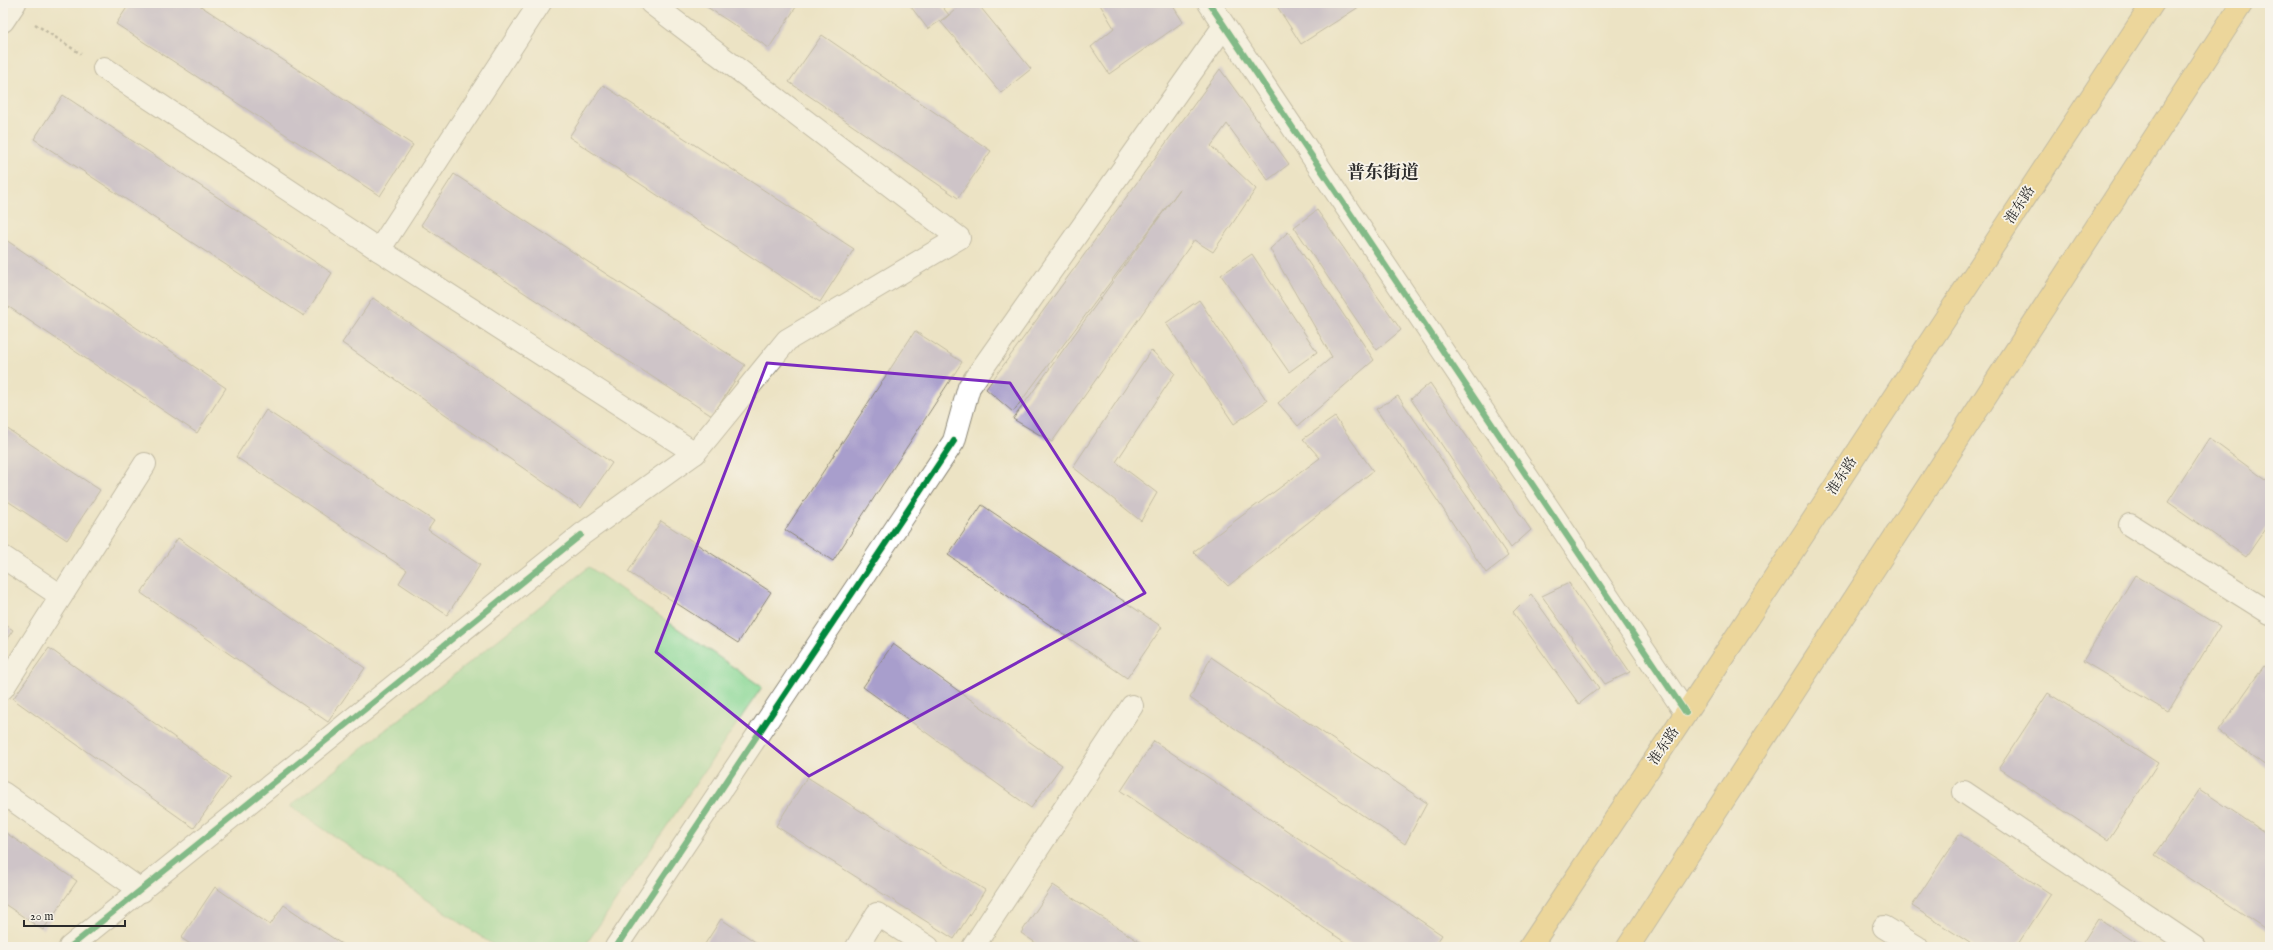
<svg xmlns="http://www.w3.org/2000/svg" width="2273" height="950" font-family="'IM FELL English','Noto Serif SC',serif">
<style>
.green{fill:#8ad896;stroke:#5a8260}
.building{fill:#a89ecc}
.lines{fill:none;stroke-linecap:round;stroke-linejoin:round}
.minor-casing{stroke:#8c8778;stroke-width:24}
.major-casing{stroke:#8c8778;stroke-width:24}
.path{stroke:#8c8778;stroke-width:2.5;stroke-dasharray:3 3;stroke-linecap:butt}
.minor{stroke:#fff;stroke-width:22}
.major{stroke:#ebc669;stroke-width:22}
.cycleway-casing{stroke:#f7f3e8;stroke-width:8}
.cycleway{stroke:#00873e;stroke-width:6}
.marked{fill:none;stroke:#7b2cbf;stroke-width:3;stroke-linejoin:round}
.labels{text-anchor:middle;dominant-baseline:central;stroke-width:3.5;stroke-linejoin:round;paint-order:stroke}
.street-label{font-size:14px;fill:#2b2b2b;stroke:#f7f3e8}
.district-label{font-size:18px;font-weight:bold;fill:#2b2b2b;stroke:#f7f3e8}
</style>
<rect width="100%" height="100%" fill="#f7f3e8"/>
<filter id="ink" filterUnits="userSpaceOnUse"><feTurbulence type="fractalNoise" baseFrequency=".025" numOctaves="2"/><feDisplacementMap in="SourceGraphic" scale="8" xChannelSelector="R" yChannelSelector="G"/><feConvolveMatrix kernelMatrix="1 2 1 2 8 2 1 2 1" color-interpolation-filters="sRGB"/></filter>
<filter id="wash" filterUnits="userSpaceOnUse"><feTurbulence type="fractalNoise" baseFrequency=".012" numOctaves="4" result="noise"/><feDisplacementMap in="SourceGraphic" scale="16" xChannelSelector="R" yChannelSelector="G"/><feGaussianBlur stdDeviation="0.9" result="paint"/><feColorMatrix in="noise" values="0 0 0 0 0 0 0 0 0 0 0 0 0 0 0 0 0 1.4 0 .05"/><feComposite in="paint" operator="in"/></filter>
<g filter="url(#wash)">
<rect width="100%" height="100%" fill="#ece3c4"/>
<polygon class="green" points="589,567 762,687 584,947 496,947 290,806"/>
<g id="blocks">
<g class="building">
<polygon points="130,3 196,3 413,145 380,196 116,24"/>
<polygon points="701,3 796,3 798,4 769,48"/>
<polygon points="908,3 939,3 949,15 928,29"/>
<polygon points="963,3 977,3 1031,69 1001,93 941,22"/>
<polygon points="1099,3 1171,3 1183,22 1109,74 1091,47 1114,28"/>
<polygon points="1275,3 1365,3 1301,44"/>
<polygon points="822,35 991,151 958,198 789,82"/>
<polygon points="1220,69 1289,164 1268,180 1227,124 1211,146 1256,189 1213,252 1194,240 1052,442 1013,419 1180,189 1013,412 986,389"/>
<polygon points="603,85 854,249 820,302 569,137"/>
<polygon points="63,95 332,273 304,316 34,139"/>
<polygon points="454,174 745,365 712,416 421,225"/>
<polygon points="1317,210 1401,330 1377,350 1294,227"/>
<polygon points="1288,232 1374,360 1298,426 1278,403 1332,357 1270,249"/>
<polygon points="3,238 226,388 197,433 3,303"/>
<polygon points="1252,254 1317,352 1289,372 1221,275"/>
<polygon points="373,298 612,463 581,508 342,343"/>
<polygon points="1199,300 1267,401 1234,424 1166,323"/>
<polygon points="915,331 962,362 833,561 785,530"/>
<polygon points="1151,350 1175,373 1116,462 1157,493 1141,521 1073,467"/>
<polygon points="1430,383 1531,530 1511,548 1411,399"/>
<polygon points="1398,396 1508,556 1486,573 1376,409"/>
<polygon points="266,410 434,521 428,530 480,565 447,615 399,583 407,570 236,457"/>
<polygon points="1335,417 1373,471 1228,586 1193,552 1320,458 1303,439"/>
<polygon points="3,426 100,490 67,540 3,498"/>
<polygon points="2209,438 2270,483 2270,522 2246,557 2168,502"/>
<polygon points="982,505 1162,627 1127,678 948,555"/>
<polygon points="661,521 771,592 738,643 628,572"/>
<polygon points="178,538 365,668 328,722 141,593"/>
<polygon points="2135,575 2220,626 2168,712 2083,661"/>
<polygon points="1569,583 1630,672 1605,684 1542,596"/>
<polygon points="1531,594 1599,688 1579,704 1513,612"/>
<polygon points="3,623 13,630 3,645"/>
<polygon points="893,644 1062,765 1031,808 863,687"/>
<polygon points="49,648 230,777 194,828 13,699"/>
<polygon points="1211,657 1427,803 1405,844 1190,698"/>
<polygon points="2264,666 2270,670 2270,769 2218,731"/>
<polygon points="2048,693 2158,763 2108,840 1999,768"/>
<polygon points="1154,741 1442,935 1434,947 1352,947 1121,791"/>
<polygon points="807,777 985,890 954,939 776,826"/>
<polygon points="2200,789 2270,836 2270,932 2155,855"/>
<polygon points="3,831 77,881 43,930 3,903"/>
<polygon points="1959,834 2051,894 2016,947 1976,947 1912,906"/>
<polygon points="1053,885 1147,947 1042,947 1021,933"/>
<polygon points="215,887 270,925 284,905 346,947 261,947 256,944 254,947 195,947 181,938"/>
<polygon points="721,919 763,947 703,947"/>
<polygon points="2098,919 2142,947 2080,947"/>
</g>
</g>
</g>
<g filter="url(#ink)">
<use href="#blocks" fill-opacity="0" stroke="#8c8778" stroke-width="1"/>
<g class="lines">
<defs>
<g id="minor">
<polyline points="540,3 379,250 695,453"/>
<polyline points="1209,3 1686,713"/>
<polyline points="3,21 15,3"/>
<polyline points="104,68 379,250"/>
<polyline points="2130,525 2270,613"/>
<polyline points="3,557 61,596"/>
<polyline points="3,688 145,464"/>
<polyline points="1964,792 2194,947"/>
<polyline points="3,793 142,891"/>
<polyline points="1884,927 1917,947"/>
<polyline points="70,947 581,535 695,453 787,340 959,238 651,3"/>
<polyline points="616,947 954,441 969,387 1224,26"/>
<polyline points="857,947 877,914 928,947"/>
<polyline points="973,947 1132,706"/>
</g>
<g id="major">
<polyline points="1530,947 1686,713 2153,3"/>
<polyline points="1628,947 2242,3"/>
</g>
</defs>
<use href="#minor" class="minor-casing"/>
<use href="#major" class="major-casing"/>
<polyline class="path" points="35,24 81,54"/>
<use href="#minor" class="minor"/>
<use href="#major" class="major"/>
<defs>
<g id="cycleway">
<polyline points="1209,3 1686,713"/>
<polyline points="70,947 581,535"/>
<polyline points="616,947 954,441"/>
</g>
</defs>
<use href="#cycleway" class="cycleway-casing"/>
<use href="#cycleway" class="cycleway"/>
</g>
</g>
<path d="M0 0H2273V950H0ZM767,363L1010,383L1145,593L809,776L656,652Z" fill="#ece3c4" fill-opacity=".55" fill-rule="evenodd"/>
<path class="marked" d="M767,363L1010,383L1145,593L809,776L656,652Z"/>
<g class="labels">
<g class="street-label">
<text transform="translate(2020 205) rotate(-57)">淮东路</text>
<text transform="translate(1842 476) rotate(-57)">淮东路</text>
<text transform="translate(1664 746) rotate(-56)">淮东路</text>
</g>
<g class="district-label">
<text x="1383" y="173">普东街道</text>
</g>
</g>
<rect width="2273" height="950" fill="none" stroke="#f7f3e8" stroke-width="16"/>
<path d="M24 920v6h101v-6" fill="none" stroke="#2b2b2b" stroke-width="2"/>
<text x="30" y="920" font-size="12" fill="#2b2b2b" stroke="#f7f3e8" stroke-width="3" paint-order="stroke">20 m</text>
</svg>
